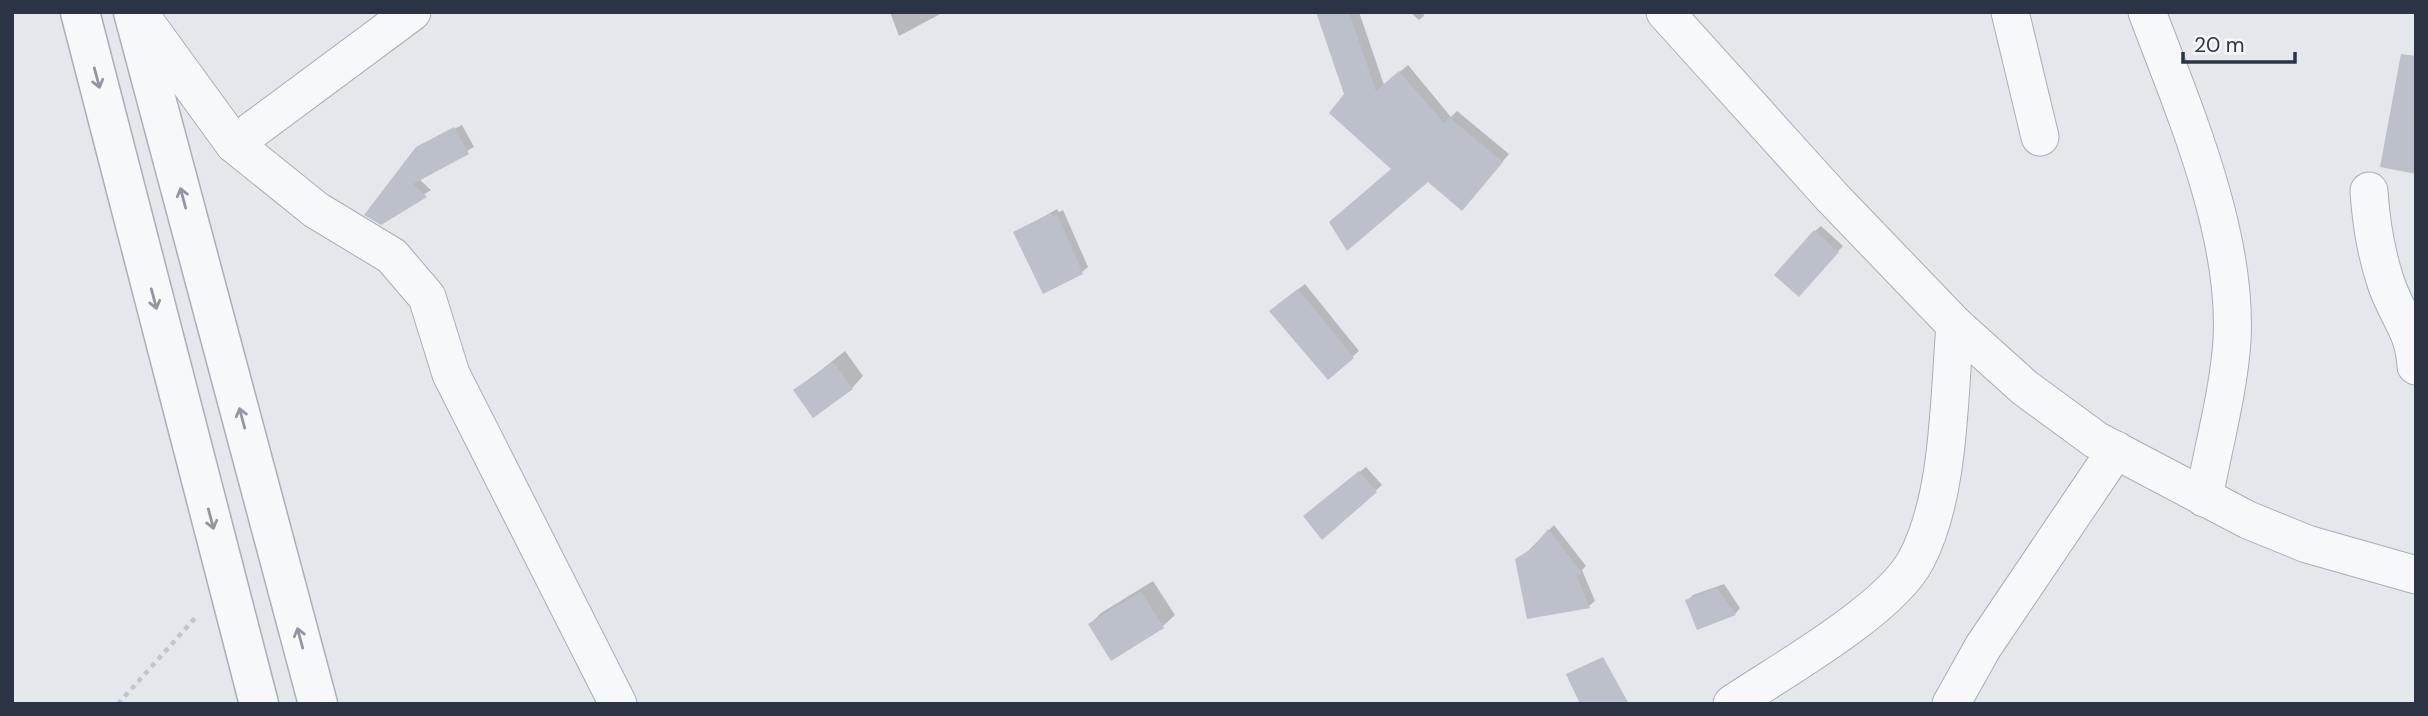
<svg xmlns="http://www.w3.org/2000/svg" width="2428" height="716" font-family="'DM Sans',sans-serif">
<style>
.shadow{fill:#0003}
.building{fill:#bbc0ca}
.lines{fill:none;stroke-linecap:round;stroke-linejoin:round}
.minor-casing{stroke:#a9aeb7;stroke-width:39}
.tertiary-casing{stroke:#a9aeb7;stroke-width:41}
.path{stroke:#c2c5cb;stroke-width:4.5;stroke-dasharray:5 5;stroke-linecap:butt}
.minor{stroke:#f7f8fa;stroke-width:37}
.tertiary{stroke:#f7f8fa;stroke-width:38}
.oneway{stroke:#9196a0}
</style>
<rect width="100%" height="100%" fill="#e4e7ec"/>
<g class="shadow">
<polygon points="890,12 944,12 899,36"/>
<polygon points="1318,12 1359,12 1384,85 1408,65 1451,117 1457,111 1509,154 1469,201 1428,180 1393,169 1346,94"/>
<polygon points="1410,12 1423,12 1424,16 1419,20"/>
<polygon points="462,125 474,147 419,179 431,190 381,223 417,148"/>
<polygon points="1057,209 1059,212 1063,210 1088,267 1082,272 1015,233"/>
<polygon points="1821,226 1843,246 1804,289 1815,231"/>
<polygon points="1305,284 1359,351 1329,378 1277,305"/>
<polygon points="845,351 863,376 852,388 796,390"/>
<polygon points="1366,467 1382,485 1322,537 1311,511"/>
<polygon points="1554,525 1586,566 1582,570 1595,601 1589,606 1556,612 1525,554"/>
<polygon points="1153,581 1175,615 1163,626 1090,624 1101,613"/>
<polygon points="1724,584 1740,608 1735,614 1687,601 1693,595"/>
</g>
<g class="building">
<polygon points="1316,12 1349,12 1376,91 1399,71 1444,123 1449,117 1503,162 1462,211 1428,182 1347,251 1329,222 1391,169 1329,113 1344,94"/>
<polygon points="2401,54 2416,56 2416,174 2380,167"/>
<polygon points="454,127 469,154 413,184 427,197 381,225 364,215 416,147"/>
<polygon points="1051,213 1053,217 1057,214 1083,274 1043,294 1013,232"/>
<polygon points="1814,230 1839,252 1799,297 1774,275"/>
<polygon points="1298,289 1354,358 1328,380 1269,311"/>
<polygon points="833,362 853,389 813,418 793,390"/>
<polygon points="1359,471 1377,492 1322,540 1303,516"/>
<polygon points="1548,529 1582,573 1577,577 1590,608 1527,619 1515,559 1533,548"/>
<polygon points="1717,588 1736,615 1697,630 1685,600"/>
<polygon points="1141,591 1164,628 1111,661 1088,624"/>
<polygon points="1603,657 1629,704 1580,704 1566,674"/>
</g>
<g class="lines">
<defs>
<g id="minor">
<polyline points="138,12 234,144 316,210 392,256 427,297 451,374 618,704"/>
<polyline points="1665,12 1831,196 1955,325 2025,388 2096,440 2248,520 2307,544 2416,575"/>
<polyline points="2010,12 2040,137"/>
<path d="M2147,12C2184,110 2238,234 2232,340C2229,390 2213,448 2204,498"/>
<polyline points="234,144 412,12"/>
<path d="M2369,191C2371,223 2376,253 2386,283C2397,316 2414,329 2416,366"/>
<path d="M1732,704C1781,671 1891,609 1916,560C1950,497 1949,396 1955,325"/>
<polyline points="1951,704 1983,647 2116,450"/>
</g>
<g id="tertiary">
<polyline points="80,12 259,704"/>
<polyline points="133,12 318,704"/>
</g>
</defs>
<use href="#minor" class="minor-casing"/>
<use href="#tertiary" class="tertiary-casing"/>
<polyline class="path" points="118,704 196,617"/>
<use href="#minor" class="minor"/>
<use href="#tertiary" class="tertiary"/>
</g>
<defs><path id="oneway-shaft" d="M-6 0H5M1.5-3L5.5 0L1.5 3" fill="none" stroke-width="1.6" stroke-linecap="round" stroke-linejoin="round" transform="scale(1.75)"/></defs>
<g class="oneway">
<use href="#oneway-shaft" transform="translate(97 78) rotate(75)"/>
<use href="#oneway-shaft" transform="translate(183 198) rotate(-105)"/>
<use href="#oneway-shaft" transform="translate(154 299) rotate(75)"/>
<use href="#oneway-shaft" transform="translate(242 418) rotate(-105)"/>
<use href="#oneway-shaft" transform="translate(211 519) rotate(75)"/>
<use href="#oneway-shaft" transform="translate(300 638) rotate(-105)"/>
</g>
<rect width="2428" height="716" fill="none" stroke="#2b3445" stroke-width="28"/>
<path d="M2183 52v10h112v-10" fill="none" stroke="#2b3445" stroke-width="3.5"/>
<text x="2194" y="52" font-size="21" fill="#2b3445" stroke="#f4f6f9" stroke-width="5" paint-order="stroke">20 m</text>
</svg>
